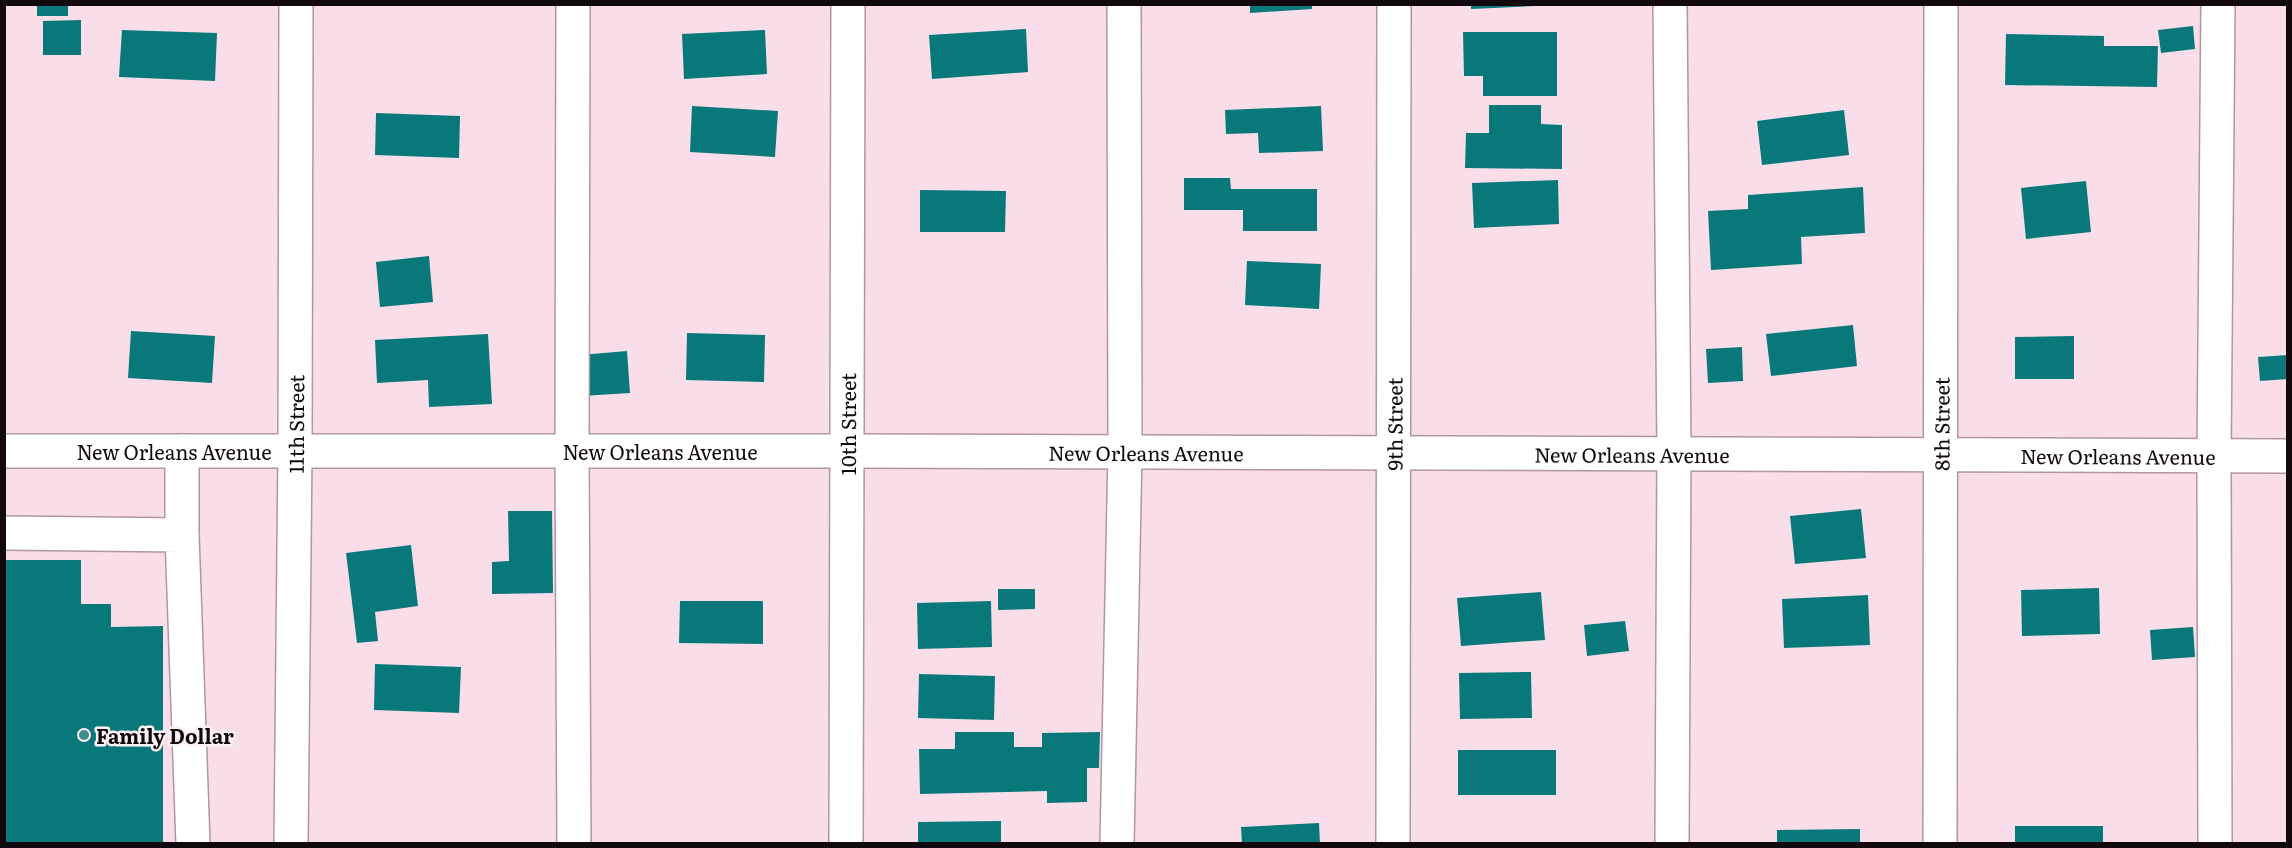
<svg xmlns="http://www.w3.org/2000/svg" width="2292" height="848" font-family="Literata,serif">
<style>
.building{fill:#08787b}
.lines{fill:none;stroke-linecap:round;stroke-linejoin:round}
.minor-casing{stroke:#b096a2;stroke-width:36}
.minor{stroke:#fff;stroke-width:33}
.poi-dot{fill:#428a8c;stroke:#fcf0f5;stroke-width:2}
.labels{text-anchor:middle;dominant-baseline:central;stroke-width:5;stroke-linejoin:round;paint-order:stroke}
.street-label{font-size:20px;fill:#11090d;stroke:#fcf0f5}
.poi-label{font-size:20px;font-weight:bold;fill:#11090d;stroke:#fcf0f5;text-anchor:start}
</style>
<rect width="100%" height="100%" fill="#f9deea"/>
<g class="building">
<rect x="37" y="4" width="31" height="12"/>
<polygon points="1250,4 1312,4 1312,9 1250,13"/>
<polygon points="1471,4 1534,4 1534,6 1471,9"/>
<polygon points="81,20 81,55 43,55 43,21"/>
<polygon points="2193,26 2195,49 2161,53 2158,30"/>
<polygon points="1026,29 1028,72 932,79 929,35"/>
<polygon points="122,30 217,33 215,81 119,77"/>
<polygon points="765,30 767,74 684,79 682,34"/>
<polygon points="1463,32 1557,32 1557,96 1483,96 1483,76 1464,76"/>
<polygon points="2006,34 2104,36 2104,46 2158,46 2157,87 2005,85"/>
<polygon points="1489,105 1541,105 1541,124 1562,125 1562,169 1465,168 1466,133 1489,133"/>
<polygon points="692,106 778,111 775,157 690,152"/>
<polygon points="1321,106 1323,151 1259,153 1258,133 1226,134 1225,110"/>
<polygon points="1844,110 1849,155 1762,165 1757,121"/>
<polygon points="376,113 460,116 459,158 375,155"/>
<polygon points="1184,178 1230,178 1231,189 1317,189 1317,231 1243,231 1243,210 1184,210"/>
<polygon points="1558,180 1559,224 1474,228 1472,183"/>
<polygon points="2086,181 2091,232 2026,239 2021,188"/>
<polygon points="1863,187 1865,233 1801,237 1802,264 1711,270 1708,211 1748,209 1748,195"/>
<polygon points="920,190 1006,191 1005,232 920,232"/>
<polygon points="429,256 433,302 380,307 376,262"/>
<polygon points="1247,261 1321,264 1319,309 1245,305"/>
<polygon points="1853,325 1857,366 1771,376 1766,334"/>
<polygon points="131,331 215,336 212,383 128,378"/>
<polygon points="687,333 765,335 764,382 686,380"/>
<polygon points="488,334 492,404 429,407 428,380 377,383 375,340"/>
<polygon points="2074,336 2074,379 2015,379 2015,337"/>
<polygon points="1742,347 1743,381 1708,383 1706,349"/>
<polygon points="627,351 630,393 582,396 580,355"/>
<polygon points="2288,355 2288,379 2260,381 2258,357"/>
<polygon points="1861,509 1866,558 1795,564 1790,516"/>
<polygon points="508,511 552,511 553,593 492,594 492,562 509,561"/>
<polygon points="411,545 418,606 375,612 378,641 357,643 346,553"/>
<polygon points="4,560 81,560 81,604 111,604 111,627 163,626 163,844 4,844"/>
<polygon points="2099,588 2100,634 2022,636 2021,590"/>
<polygon points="998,589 1035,589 1035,609 998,610"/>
<polygon points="1541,592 1545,640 1461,646 1457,598"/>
<polygon points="1868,595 1870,645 1784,648 1782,599"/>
<polygon points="680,601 763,601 763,644 679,643"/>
<polygon points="991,601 992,647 918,649 917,603"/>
<polygon points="1625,621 1629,651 1587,656 1584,625"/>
<polygon points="2193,627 2195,657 2152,660 2150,630"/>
<polygon points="375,664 461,667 459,713 374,710"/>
<polygon points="1531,672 1532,718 1460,719 1459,673"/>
<polygon points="919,674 995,676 994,720 918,718"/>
<polygon points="955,732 1014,732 1014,747 1042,747 1042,733 1100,732 1099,768 1087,768 1087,802 1047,803 1047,791 920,794 919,749 955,749"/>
<rect x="1458" y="750" width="98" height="45"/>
<polygon points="1001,821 1001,844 918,844 918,822"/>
<polygon points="1319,823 1320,844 1242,844 1241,827"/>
<rect x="2015" y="826" width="88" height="18"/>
<polygon points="1860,829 1860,844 1777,844 1777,830"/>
</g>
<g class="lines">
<defs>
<g id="minor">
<polyline points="573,4 572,451 574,844"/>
<polyline points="1670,4 1674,453 1672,844"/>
<path id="s1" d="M4,451H848L2288,456"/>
<polyline points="4,533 182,535 193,844"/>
<polyline points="182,535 182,451"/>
<path id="s2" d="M291,844L295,451L296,4"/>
<path id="s3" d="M846,844L848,4"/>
<polyline points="1117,844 1125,451 1124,4"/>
<path id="s4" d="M1393,844L1394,4"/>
<path id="s5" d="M1940,844L1941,4"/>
<polyline points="2215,844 2214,456 2218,4"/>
</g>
</defs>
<use href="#minor" class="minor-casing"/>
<use href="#minor" class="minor"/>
</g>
<circle class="poi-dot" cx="84" cy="735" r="6"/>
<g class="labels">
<g class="street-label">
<text stroke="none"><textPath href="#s2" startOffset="420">11th Street</textPath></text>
<text stroke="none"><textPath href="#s3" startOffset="420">10th Street</textPath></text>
<text stroke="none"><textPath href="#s4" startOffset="420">9th Street</textPath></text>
<text stroke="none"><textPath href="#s5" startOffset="420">8th Street</textPath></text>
<text stroke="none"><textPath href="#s1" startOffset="170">New Orleans Avenue</textPath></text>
<text stroke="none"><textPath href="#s1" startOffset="656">New Orleans Avenue</textPath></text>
<text stroke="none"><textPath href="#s1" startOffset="1142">New Orleans Avenue</textPath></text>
<text stroke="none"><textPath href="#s1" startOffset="1628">New Orleans Avenue</textPath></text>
<text stroke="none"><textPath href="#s1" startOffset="2114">New Orleans Avenue</textPath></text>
</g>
<g class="poi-label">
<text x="96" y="735">Family Dollar</text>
</g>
</g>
<rect width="2292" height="848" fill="none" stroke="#11090d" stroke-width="12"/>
</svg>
